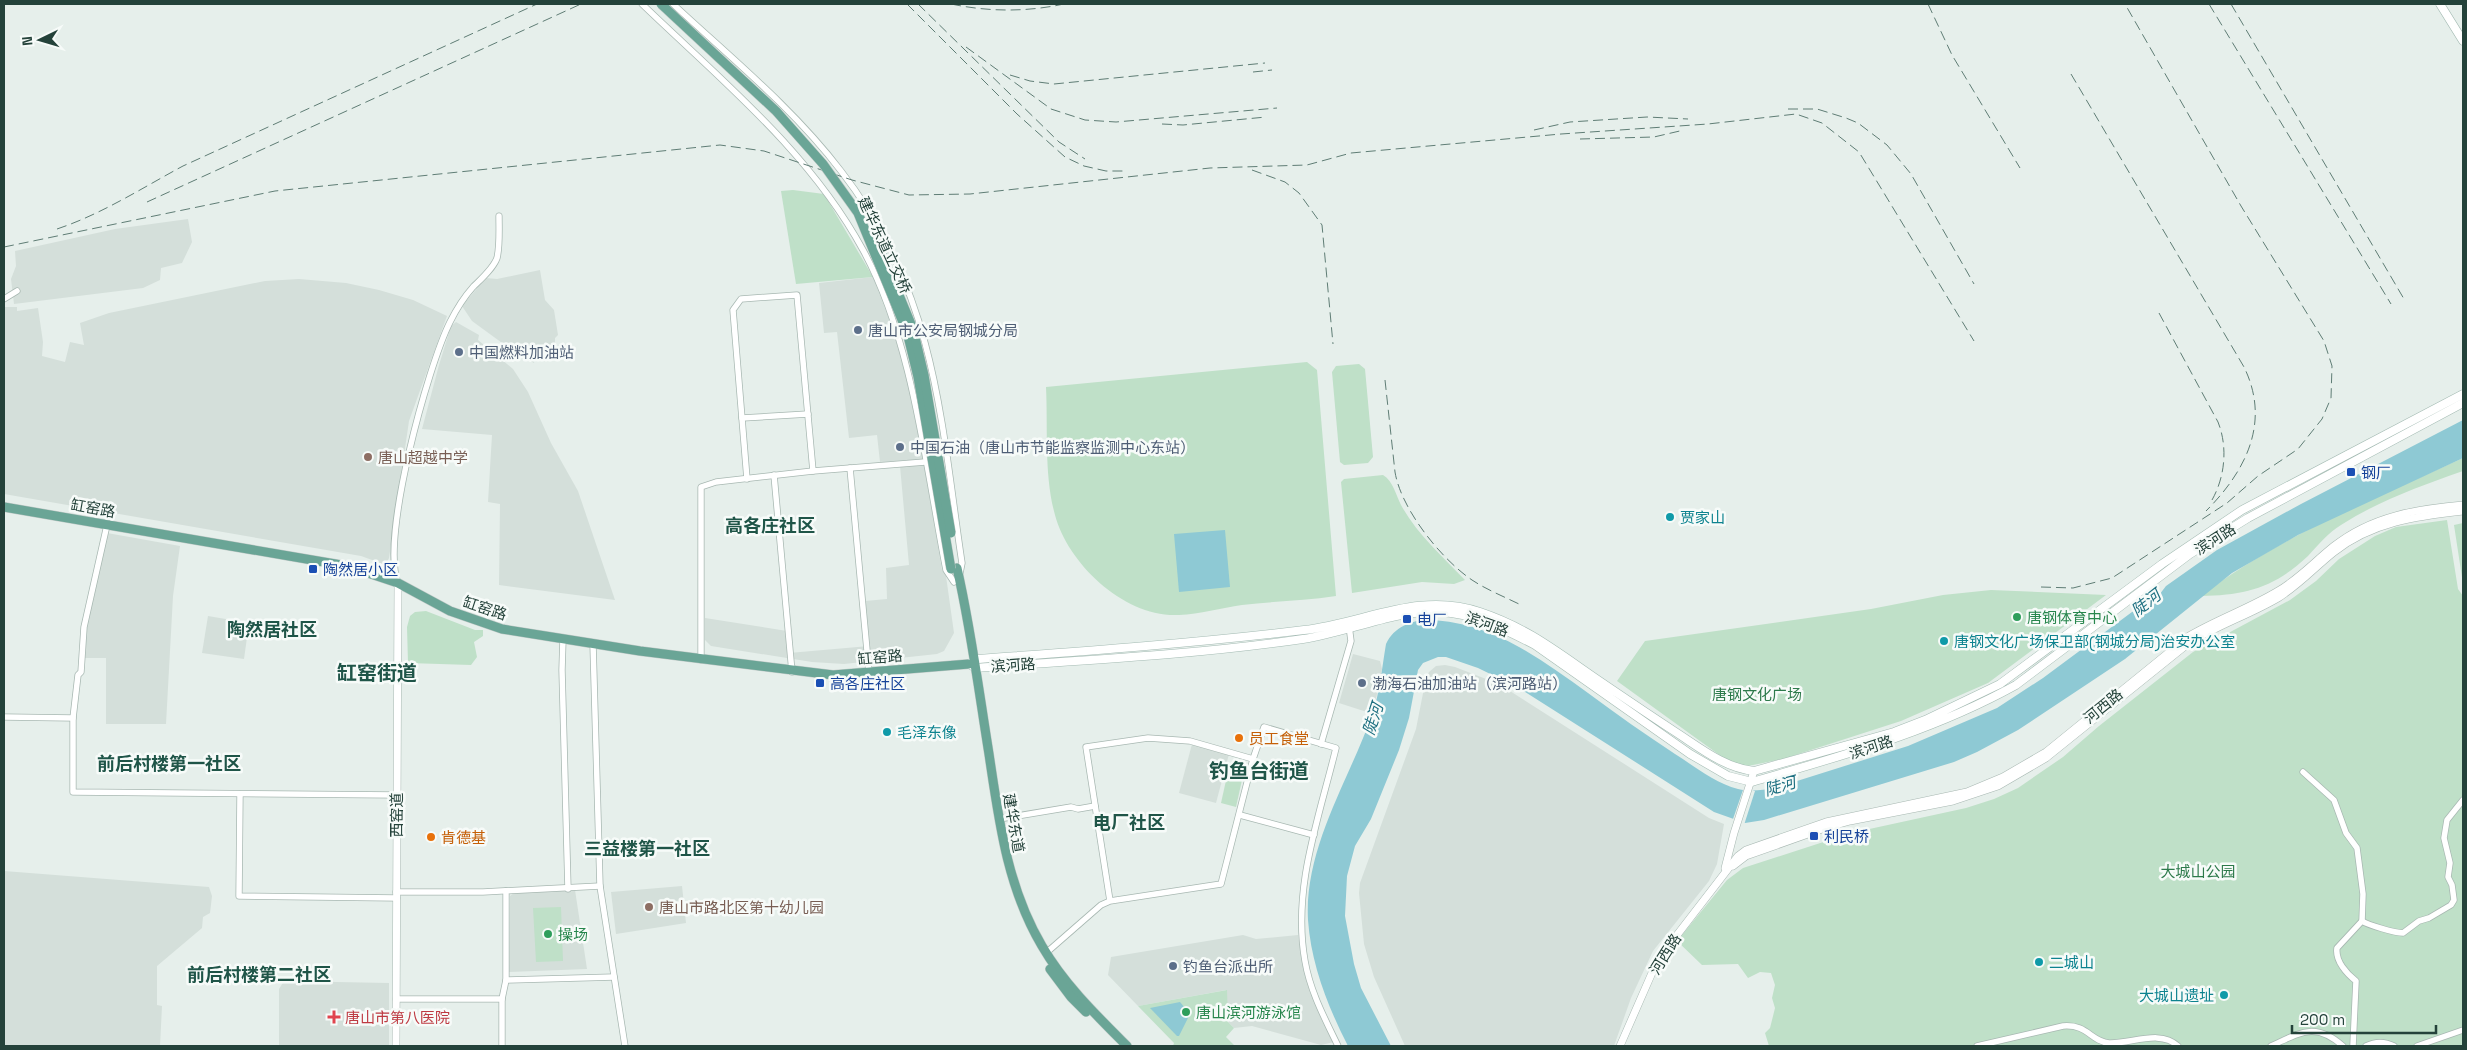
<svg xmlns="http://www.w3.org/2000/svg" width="2467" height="1050" font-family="'Space Grotesk','Noto Sans SC',sans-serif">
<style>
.built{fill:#d4dfda}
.green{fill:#bfe0c8}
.water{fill:#8ec9d4}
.pier{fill:#e6efeb}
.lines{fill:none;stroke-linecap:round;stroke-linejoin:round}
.minor-casing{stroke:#a8b8b2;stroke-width:7}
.tertiary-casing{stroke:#a8b8b2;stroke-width:8}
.secondary-casing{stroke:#a4bbb3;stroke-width:9}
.primary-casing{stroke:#c2cac8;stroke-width:10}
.minor{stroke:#fff;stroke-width:5.5}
.tertiary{stroke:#fff;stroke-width:7}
.secondary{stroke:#fff;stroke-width:8}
.primary{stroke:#6aa596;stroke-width:9}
.rail{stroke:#5f7d75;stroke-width:1;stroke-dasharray:10 5;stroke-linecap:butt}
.primary-bridge-casing{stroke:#c2cac8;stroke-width:10;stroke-linecap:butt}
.primary-bridge{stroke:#6aa596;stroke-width:9}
.service-dot{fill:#5c6f8a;stroke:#f7fbf9;stroke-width:2}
.education-dot{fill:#8d6e63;stroke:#f7fbf9;stroke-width:2}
.transit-dot{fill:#1a4fb4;stroke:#f7fbf9;stroke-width:2}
.culture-dot{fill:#0f9aa8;stroke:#f7fbf9;stroke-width:2}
.leisure-dot{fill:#2e9e5b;stroke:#f7fbf9;stroke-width:2}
.food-dot{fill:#e8710a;stroke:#f7fbf9;stroke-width:2}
.health-dot{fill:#e0444e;stroke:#f7fbf9;stroke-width:2}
.labels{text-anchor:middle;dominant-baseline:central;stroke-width:5;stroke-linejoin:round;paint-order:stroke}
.street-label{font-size:15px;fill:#24423a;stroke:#f7fbf9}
.service-label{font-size:15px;fill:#4e5e75;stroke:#f7fbf9;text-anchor:start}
.education-label{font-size:15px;fill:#785e54;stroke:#f7fbf9;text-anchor:start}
.transit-label{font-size:15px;fill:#164399;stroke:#f7fbf9;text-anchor:start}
.culture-label{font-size:15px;fill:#0d838f;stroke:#f7fbf9;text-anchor:start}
.leisure-label{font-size:15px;fill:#27864d;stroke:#f7fbf9;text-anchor:start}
.park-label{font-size:15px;fill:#2d7a4b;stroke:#f7fbf9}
.food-label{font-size:15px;fill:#c56008;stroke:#f7fbf9;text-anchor:start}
.health-label{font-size:15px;fill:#be3a42;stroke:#f7fbf9;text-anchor:start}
.water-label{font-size:16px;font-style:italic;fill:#1c6f80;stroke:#f7fbf9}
.quarter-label{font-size:18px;font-weight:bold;fill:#1f5548;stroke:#f7fbf9}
.district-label{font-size:20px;font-weight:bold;fill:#1f5548;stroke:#f7fbf9}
</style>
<rect width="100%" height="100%" fill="#e6efeb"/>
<g class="built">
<polygon points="188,219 192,242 182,263 161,268 160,280 143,288 14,304 11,279 16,266 15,251 115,229"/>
<polygon points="540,270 545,300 554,310 558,335 555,338 555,350 537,348 534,363 516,353 472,321 462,306 486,278 497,279"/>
<polygon points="873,277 892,327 906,373 923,459 880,462 877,435 849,438 837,332 824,333 819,283"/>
<polygon points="299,279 346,283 379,290 413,300 447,316 409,421 389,558 386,565 361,556 4,494 4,307 17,307 17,311 38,308 43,342 42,356 65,362 70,342 84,345 80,323 109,313 265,281"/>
<polygon points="456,322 479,335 478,340 513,369 528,392 551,443 578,491 615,600 499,585 500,504 488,502 492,435 422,429 439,365 451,326"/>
<polygon points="924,465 942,570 946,576 954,633 944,651 937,654 844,664 812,662 711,646 705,640 705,618 787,631 789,653 869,646 865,601 887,599 886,568 909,565 900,466"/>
<polygon points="107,533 180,546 173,596 166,724 106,724 106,658 84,658 86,628"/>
<polygon points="208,616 249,623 244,659 202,653"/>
<polygon points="1353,654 1380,661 1382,669 1373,714 1339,703"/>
<polygon points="1445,665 1455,667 1499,684 1709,818 1724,824 1717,864 1709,881 1653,951 1631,998 1614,1046 1405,1046 1374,977 1364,944 1359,893 1360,883 1416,729 1426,678 1429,672 1436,666"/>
<polygon points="1192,744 1229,754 1216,803 1179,793"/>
<polygon points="4,871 209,887 212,896 210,913 203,917 202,928 157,966 157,1005 162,1006 160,1046 4,1046"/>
<polygon points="682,886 686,923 616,934 611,892"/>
<polygon points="575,890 587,969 509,972 510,896 514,893"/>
<polygon points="1243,935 1256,939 1298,935 1302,960 1334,1042 1321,1045 1252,1026 1234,1028 1228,1022 1226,990 1138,1006 1108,975 1111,957"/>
<polygon points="284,981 389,983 389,1046 279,1046 279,989"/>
</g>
<g class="green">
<polygon points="793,190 824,194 873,277 796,284 781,191"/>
<path d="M1307,362L1317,370L1336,596C1305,601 1274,601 1242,605C1221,608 1200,614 1179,615C1125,618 1068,564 1055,515C1044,475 1048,429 1046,387Z"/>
<polygon points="1359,364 1365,369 1373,457 1368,463 1344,465 1340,462 1332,372 1336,366"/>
<path d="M2463,458V471C2421,486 2380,500 2341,525C2329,532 2318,545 2308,556C2274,588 2246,595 2201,596C2280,536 2373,499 2463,458Z"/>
<path d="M1383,475C1393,481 1396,495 1401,505C1416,533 1443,557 1465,580L1454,584L1422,582L1352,593L1341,482L1344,479Z"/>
<polygon points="2447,520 2458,589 2463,596 2463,1046 1769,1046 1765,1033 1770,1028 1775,1008 1772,998 1775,985 1771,973 1760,972 1748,978 1738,964 1702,965 1677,941 1727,880 1743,868 1851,833 1966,808 1994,799 2018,788 2063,757 2099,726 2193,652 2290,600 2316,581 2339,559 2375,536 2396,527"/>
<polygon points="2463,523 2463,584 2454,525"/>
<polygon points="1991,590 2106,595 1988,683 1901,721 1783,759 1743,767 1729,762 1617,681 1645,641 1871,609 1943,595"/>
<polygon points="426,611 475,630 483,630 483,636 474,642 477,657 471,665 408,663 407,627 410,616 415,612"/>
<polygon points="1227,776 1242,780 1236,807 1221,803"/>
<polygon points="561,907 563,961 536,962 533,908"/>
<polygon points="1227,990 1228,1022 1234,1028 1226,1037 1235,1046 1173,1046 1174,1043 1138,1006"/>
</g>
<g class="water">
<path d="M2463,420V458L2298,535L2232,573L2125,659L2018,730L1977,752L1954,762L1764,820L1745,823L1714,812L1519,688L1478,668L1446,657H1438L1423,663L1418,670L1409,718L1399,750L1371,819L1355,846L1347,876L1345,916L1354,964L1361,988L1391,1046H1348C1328,1007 1311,964 1308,920C1304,848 1349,780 1372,715C1380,692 1382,667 1386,644C1394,627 1411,620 1429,620C1492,622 1539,658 1588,693C1616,714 1645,734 1675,754C1694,766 1715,783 1738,789C1751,792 1762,790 1775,788L1908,746L1997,708L2043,678L2132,612L2153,603L2166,586L2217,550L2301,504Z"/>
<polygon points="1225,530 1230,587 1179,592 1174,534"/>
<polygon points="1180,1002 1190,1014 1179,1036 1177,1036 1150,1008"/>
</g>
<polygon class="pier" points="1744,787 1755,791 1744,825 1732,822"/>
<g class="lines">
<defs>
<g id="minor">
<path d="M642,4C721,80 810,152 863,250C913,341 926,469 946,570L954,582"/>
<path d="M673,4C730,57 793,108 841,171C880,221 909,282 925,343C944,413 951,491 962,563L960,573"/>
<polyline points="4,299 17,291"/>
<polyline points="742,418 808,414"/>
<polyline points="850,468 869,672"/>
<polyline points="774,475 792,672"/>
<polyline points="747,479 733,310 741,299 797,295 813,471"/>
<polyline points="107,525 84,627 81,672 78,675 73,718 73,792 396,795"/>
<path d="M398,583C380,539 428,366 450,322C456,310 464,297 473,287C481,279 493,269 497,258C500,246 499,228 499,216"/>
<polyline points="563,639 562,670 568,889"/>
<polyline points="593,644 600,886 625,1046"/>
<polyline points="701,660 701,487 716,482 813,471 925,462"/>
<polyline points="4,717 73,718"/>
<polyline points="1321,744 1351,641 1349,626"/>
<path d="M1253,759L1264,727L1336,748C1319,818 1292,889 1305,961C1310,991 1325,1019 1338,1046"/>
<path d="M2303,772L2334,800L2346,833L2357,848L2363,894L2362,921L2337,948C2335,961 2347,974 2356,981L2353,1046"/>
<polyline points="240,794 239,896 397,898"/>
<polyline points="1240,815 1314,835"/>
<polyline points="999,819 1071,807 1078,809 1095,806"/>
<polyline points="506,891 506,980"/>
<polyline points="396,892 483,892 600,886"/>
<path d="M2362,921C2368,925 2395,933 2403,933L2419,921L2429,918L2451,905L2454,900L2452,885L2448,877L2450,863L2444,838L2447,820L2463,800"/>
<polyline points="1046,953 1101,905 1110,901 1221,884 1253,759 1190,741 1148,738 1086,747 1110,901"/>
<polyline points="396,999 502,999"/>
<polyline points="502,1046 502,999 506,980 614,977"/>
<path d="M1977,1046L2063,1026C2088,1024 2090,1041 2109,1043C2131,1044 2160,1029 2178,1046"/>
<path d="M2271,1046C2300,1033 2315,1021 2343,1046"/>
<path d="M2366,1046C2376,1041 2384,1041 2394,1046"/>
<polyline points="2417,1046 2463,1030"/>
</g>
<g id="tertiary">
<path d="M1733,866L1746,856L1825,828L1850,821L1953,801L1998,786L2046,758L2189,643C2218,625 2249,615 2278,598C2299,585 2315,567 2334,552C2372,522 2417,516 2463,511"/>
<polyline points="1725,868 1734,833 1754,771"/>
<polyline points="396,1046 398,583"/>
<path d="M1620,1046L1655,966L1667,948L1738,856L1746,850L1826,822L1967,792L2003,777L2046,752L2189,636C2218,619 2250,608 2278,591C2299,579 2315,561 2334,546C2372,516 2417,509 2463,505"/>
</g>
<g id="secondary">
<polyline points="2440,4 2463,41"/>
<path d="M2463,394L2242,510L2162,564L2000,684L1925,720L1894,732L1754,771C1724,768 1699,747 1674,731C1648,714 1623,697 1598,680C1557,652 1528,628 1480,612C1418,591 1365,623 1304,630C1196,643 1086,651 977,659L969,664L976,668C1085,660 1195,655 1303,639C1346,633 1397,609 1440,612C1473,613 1506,630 1535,645L1690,754L1728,776L1752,782C1844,755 1931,732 2016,685L2190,554L2248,518L2463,403"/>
</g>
<g id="primary">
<polyline points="4,507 347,566 398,583 450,611 502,629 640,651 833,675 969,664"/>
<path d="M957,568C971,629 979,692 989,754C999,821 1007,887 1042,946C1064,984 1096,1015 1127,1046"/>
<polyline points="1050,969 1071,997 1086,1012"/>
</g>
</defs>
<use href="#minor" class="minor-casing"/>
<use href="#tertiary" class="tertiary-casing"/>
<use href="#secondary" class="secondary-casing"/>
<use href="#primary" class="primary-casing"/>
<use href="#minor" class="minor"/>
<use href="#tertiary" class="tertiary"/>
<use href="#secondary" class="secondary"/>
<use href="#primary" class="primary"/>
<g class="rail">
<polyline points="907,4 1017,114 1065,157 1084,166 1106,171 1125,171"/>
<polyline points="918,4 1059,142 1085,159"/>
<path d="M951,4C989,12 1027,12 1064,4"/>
<polyline points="1928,4 1952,55 2020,168"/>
<polyline points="2209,4 2391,304"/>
<polyline points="2231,4 2404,299"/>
<polyline points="966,47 1051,109 1085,120 1116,122 1277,108"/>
<polyline points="1253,72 1272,70"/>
<path d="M2071,74L2244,367C2271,422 2246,471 2206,511"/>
<polyline points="1010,75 1030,81 1054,84 1265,63"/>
<polyline points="1788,109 1817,109 1846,118 1858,123 1887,145 1911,174 1974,284"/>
<polyline points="1162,124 1183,125 1266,117"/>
<polyline points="1534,130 1570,122 1647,117 1688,119"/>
<polyline points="1580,139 1654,137 1684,130"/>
<polyline points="1252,170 1285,182 1299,193 1322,225 1333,344"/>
<polyline points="147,202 581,4"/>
<path d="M57,229C102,214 142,188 183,166L537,4"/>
<polyline points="4,247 275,191 720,145 764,151 852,180 909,195 970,194 1210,168 1307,165 1351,153 1561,134 1708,124 1796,114 1822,123 1859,152 1974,341"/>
<path d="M2159,313L2218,422C2228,447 2225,477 2212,500"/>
<path d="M1385,380L1395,472C1401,509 1441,559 1472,580C1487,590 1505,597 1521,605"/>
<polyline points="2041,587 2073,588 2112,578 2227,503 2258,476 2298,449 2322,419 2331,398 2332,366 2324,341 2241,206 2125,4"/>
</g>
<defs>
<g id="primary-bridge">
<polyline points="661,4 776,111 823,164 858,213 907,332 918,377 951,569"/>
<polyline points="877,242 913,329 924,375 951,533"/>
</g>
</defs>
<use href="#primary-bridge" class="primary-bridge-casing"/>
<use href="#primary-bridge" class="primary-bridge"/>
</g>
<g class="service-dot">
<circle cx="858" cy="330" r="5"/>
<circle cx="459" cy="352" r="5"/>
<circle cx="900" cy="447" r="5"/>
<circle cx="1362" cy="683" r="5"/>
<circle cx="1173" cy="966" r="5"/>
</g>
<g class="education-dot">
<circle cx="368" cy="457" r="5"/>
<circle cx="649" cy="907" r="5"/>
</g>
<g class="transit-dot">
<rect x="2346" y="467" width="10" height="10" rx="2.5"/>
<rect x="308" y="564" width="10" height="10" rx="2.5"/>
<rect x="1402" y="614" width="10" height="10" rx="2.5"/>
<rect x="815" y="678" width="10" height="10" rx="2.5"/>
<rect x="1809" y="831" width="10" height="10" rx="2.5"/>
</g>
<g class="culture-dot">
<circle cx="1670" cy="517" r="5"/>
<circle cx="1944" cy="641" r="5"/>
<circle cx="887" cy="732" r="5"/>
<circle cx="2039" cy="962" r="5"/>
<circle cx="2224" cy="995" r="5"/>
</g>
<g class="leisure-dot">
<circle cx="2017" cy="617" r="5"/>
<circle cx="548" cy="934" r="5"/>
<circle cx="1186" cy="1012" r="5"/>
</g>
<g class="food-dot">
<circle cx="1239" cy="738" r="5"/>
<circle cx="431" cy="837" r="5"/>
</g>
<path class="health-dot" d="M331.5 1009.5h5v5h5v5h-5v5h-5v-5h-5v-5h5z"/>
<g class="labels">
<g class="street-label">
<text transform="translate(885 245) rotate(65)">建华东道立交桥</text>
<text transform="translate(93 508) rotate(10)">缸窑路</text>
<text transform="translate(2215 539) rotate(-32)">滨河路</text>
<text transform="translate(485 608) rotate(18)">缸窑路</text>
<text transform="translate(1487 624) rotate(20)">滨河路</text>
<text transform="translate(880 657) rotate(-5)">缸窑路</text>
<text transform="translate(1013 665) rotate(-4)">滨河路</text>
<text transform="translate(2103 706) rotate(-39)">河西路</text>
<text transform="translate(1871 747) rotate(-18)">滨河路</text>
<text transform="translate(396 815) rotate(-90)">西窑道</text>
<text transform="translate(1014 823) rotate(80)">建华东道</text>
<text transform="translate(1665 954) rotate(-58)">河西路</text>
</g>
<g class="service-label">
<text x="868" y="330">唐山市公安局钢城分局</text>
<text x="469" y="352">中国燃料加油站</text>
<text x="910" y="447">中国石油（唐山市节能监察监测中心东站）</text>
<text x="1372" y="683">渤海石油加油站（滨河路站）</text>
<text x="1183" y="966">钓鱼台派出所</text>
</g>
<g class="education-label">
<text x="378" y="457">唐山超越中学</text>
<text x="659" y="907">唐山市路北区第十幼儿园</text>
</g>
<g class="transit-label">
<text x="2361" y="472">钢厂</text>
<text x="323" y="569">陶然居小区</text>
<text x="1417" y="619">电厂</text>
<text x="830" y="683">高各庄社区</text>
<text x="1824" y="836">利民桥</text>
</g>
<g class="culture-label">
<text x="1680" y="517">贾家山</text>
<text x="1954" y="641">唐钢文化广场保卫部(钢城分局)治安办公室</text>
<text x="897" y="732">毛泽东像</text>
<text x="2049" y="962">二城山</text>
<text x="2214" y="995" text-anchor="end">大城山遗址</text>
</g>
<g class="leisure-label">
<text x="2027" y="617">唐钢体育中心</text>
<text x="558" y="934">操场</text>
<text x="1196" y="1012">唐山滨河游泳馆</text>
</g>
<g class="park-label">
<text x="1757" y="694">唐钢文化广场</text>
<text x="2198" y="871">大城山公园</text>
</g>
<g class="food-label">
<text x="1249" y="738">员工食堂</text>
<text x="441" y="837">肯德基</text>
</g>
<g class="health-label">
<text x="345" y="1017">唐山市第八医院</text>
</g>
<g class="water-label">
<text transform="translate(2146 603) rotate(-38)">陡河</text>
<text transform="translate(1373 719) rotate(-72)">陡河</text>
<text transform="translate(1780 786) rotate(-16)">陡河</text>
</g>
<g class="quarter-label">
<text x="770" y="525">高各庄社区</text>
<text x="272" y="629">陶然居社区</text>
<text x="169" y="763">前后村楼第一社区</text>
<text x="1129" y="822">电厂社区</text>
<text x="647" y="848">三益楼第一社区</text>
<text x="259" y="974">前后村楼第二社区</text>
</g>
<g class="district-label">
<text x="377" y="673">缸窑街道</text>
<text x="1259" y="771">钓鱼台街道</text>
</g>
</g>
<rect width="2467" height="1050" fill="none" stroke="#24423a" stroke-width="10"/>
<g transform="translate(40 40) rotate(265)" stroke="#f7fbf9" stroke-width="4" paint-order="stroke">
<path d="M0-4L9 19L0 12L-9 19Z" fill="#24423a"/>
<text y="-8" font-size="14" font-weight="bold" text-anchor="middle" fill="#24423a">N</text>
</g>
<path d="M2292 1025v8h144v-8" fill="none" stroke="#24423a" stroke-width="2.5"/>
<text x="2300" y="1025" font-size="15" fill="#24423a" stroke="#f7fbf9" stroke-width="4" paint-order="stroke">200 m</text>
</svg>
